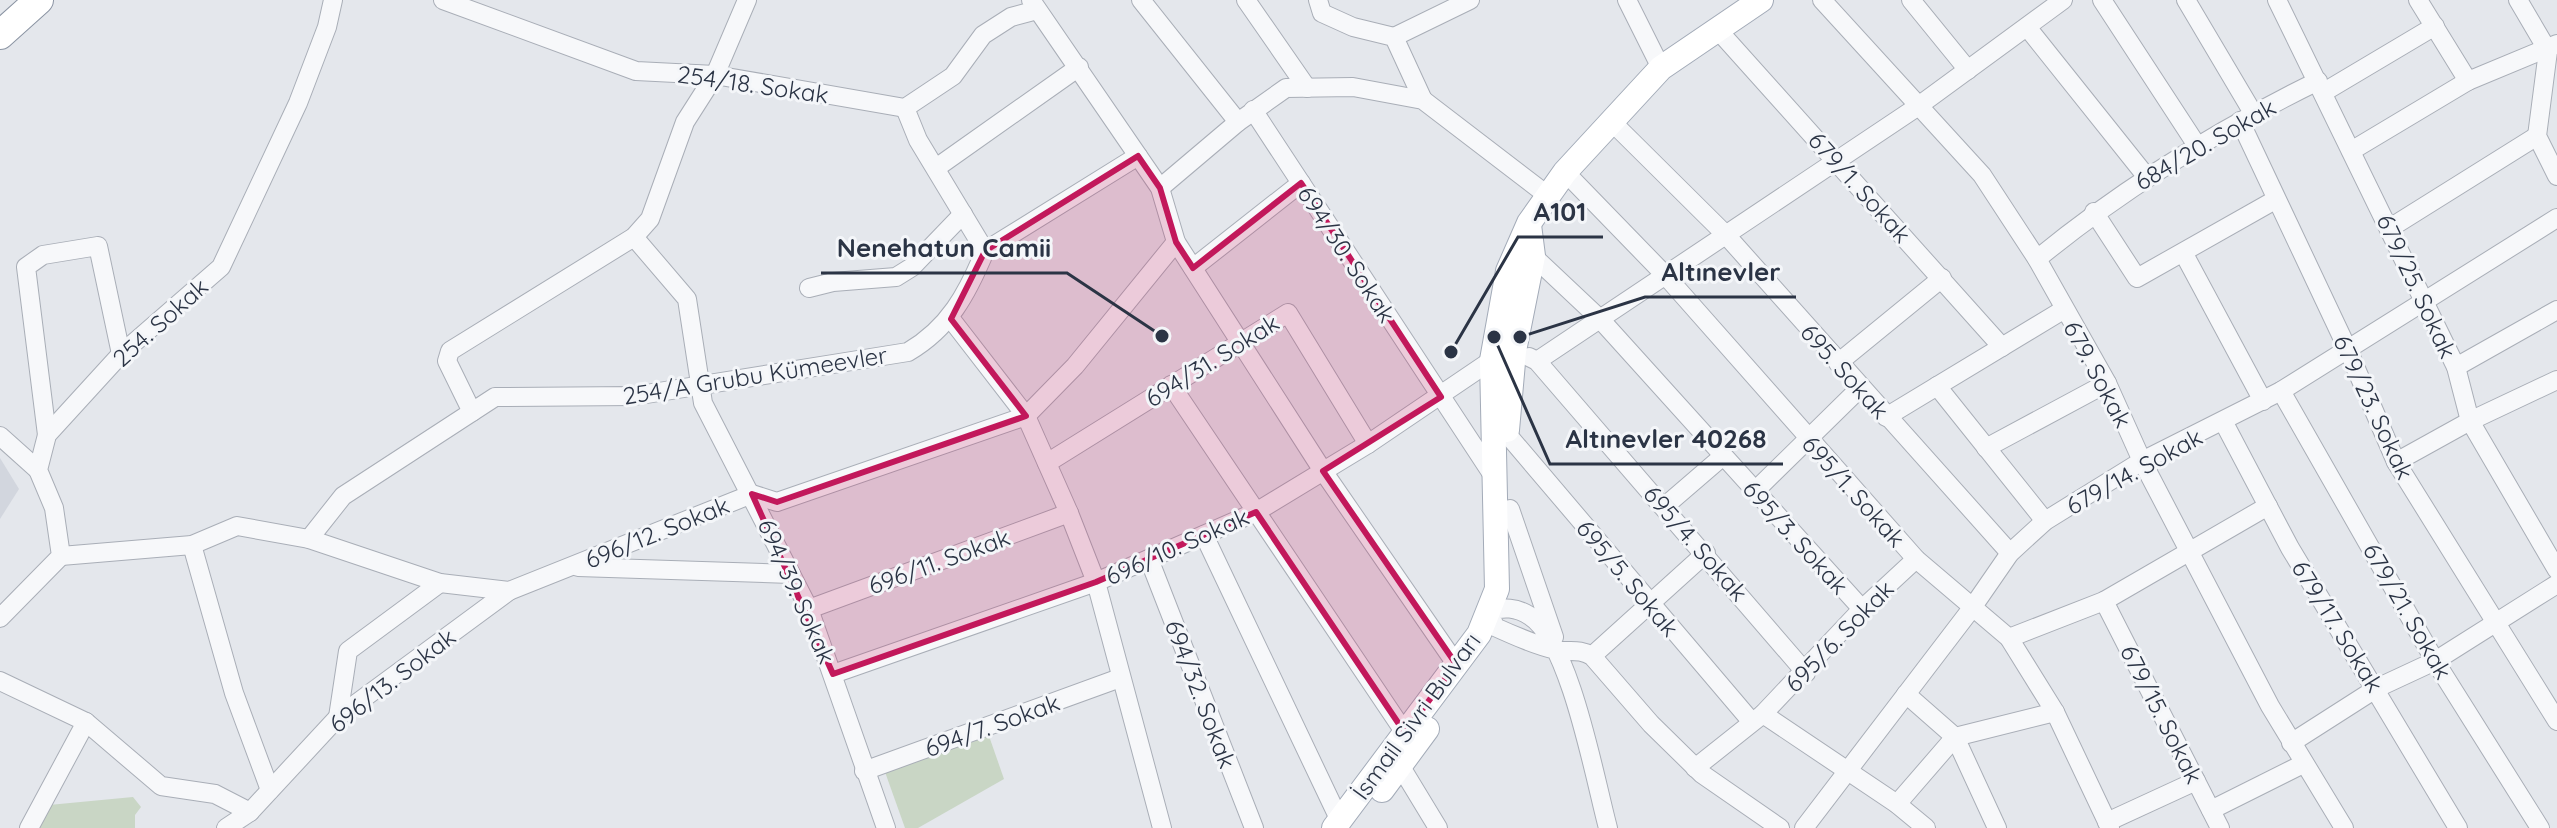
<svg xmlns="http://www.w3.org/2000/svg" width="2557" height="828" font-family="Quicksand,sans-serif">
<style>
.built{fill:#d2d6de}
.green{fill:#c9d6c5}
.lines{fill:none;stroke-linecap:round;stroke-linejoin:round}
.minor-casing{stroke:#a9aeb7;stroke-width:20}
.major-casing{stroke:#a3abb8;stroke-width:26}
.highway-casing{stroke:#8b94a3;stroke-width:30}
.minor{stroke:#f7f8fa;stroke-width:18}
.major{stroke:#fff;stroke-width:24}
.highway{stroke:#fff;stroke-width:28}
.marked{fill:#c2185b;fill-opacity:0.2;stroke:#c2185b;stroke-width:6;stroke-linejoin:round}
.labels{text-anchor:middle;dominant-baseline:central;stroke-width:6;stroke-linejoin:round;paint-order:stroke}
.street-label{font-size:24px;fill:#2b3445;stroke:#f4f6f9}
.leader{fill:none;stroke:#2b3445;stroke-width:3}
.callout-dot{fill:#2b3445;stroke:#f4f6f9;stroke-width:3}
.callout-label{font-size:26px;text-anchor:middle;font-weight:bold;fill:#2b3445;stroke:#f4f6f9;stroke-width:6;stroke-linejoin:round;paint-order:stroke}
</style>
<rect width="100%" height="100%" fill="#e4e7ec"/>
<polygon class="built" points="0,458 19,489 0,519"/>
<g class="green">
<polygon points="989,736 1004,779 918,828 905,828 885,772"/>
<polygon points="133,797 141,807 135,815 135,828 38,828 49,805"/>
</g>
<g class="lines">
<defs>
<g id="minor">
<polyline points="443,0 636,71 715,75 905,108 953,76 983,35 1011,17 1037,10"/>
<polyline points="1031,0 1160,188 1176,242 1323,471 1456,664"/>
<polyline points="1141,0 1238,122"/>
<polyline points="1246,0 1307,88"/>
<polyline points="1318,0 1322,13 1353,27 1394,37 1423,100"/>
<polyline points="1627,0 1661,68"/>
<polyline points="1822,0 1982,175 2037,259 2107,383 2142,461 2270,706 2344,828"/>
<polyline points="1911,0 1968,70"/>
<polyline points="2102,0 2196,144"/>
<polyline points="2186,0 2253,113"/>
<polyline points="2277,0 2456,367 2470,421 2557,570"/>
<polyline points="2418,0 2468,81"/>
<polyline points="2518,0 2548,51 2537,136 2557,176"/>
<polyline points="2027,27 2146,176"/>
<polyline points="1717,29 2002,347"/>
<polyline points="1394,37 1470,0"/>
<polyline points="2324,92 2435,26"/>
<polyline points="1253,110 1494,477"/>
<polyline points="2240,121 2348,350 2396,462 2557,721"/>
<polyline points="1612,122 1726,235 2010,553"/>
<polyline points="2351,151 2468,81 2557,44"/>
<polyline points="936,168 1079,67"/>
<polyline points="1565,172 1665,275 1916,559 2009,638 2055,712 2110,828"/>
<polyline points="1160,188 1238,122 1286,88 1353,87 1423,100 1547,195"/>
<polyline points="2094,212 2137,278 2275,200"/>
<polyline points="2390,228 2537,136"/>
<polyline points="634,237 687,299 703,403 809,609 886,828"/>
<polyline points="985,251 1138,156"/>
<polyline points="2184,254 2263,401"/>
<polyline points="1533,256 1600,319 1862,609"/>
<path d="M2037,259C2125,187 2216,131 2318,81"/>
<polyline points="1193,268 1301,183"/>
<polyline points="809,288 833,282 896,277 912,267 963,214"/>
<polyline points="951,319 1026,416 1069,513 1096,582 1162,828"/>
<polyline points="1529,357 1537,361 1806,673"/>
<polyline points="1537,361 1917,107 2063,0"/>
<polyline points="1838,363 1942,278"/>
<polyline points="2456,367 2557,310"/>
<polyline points="1171,385 1405,733"/>
<polyline points="1937,386 2045,521"/>
<polyline points="2281,391 2435,661 2540,828"/>
<polyline points="472,412 447,361 450,351 634,237 650,219 685,122 715,75 747,0"/>
<polyline points="1886,417 2063,310"/>
<polyline points="2223,421 2290,548 2458,828"/>
<polyline points="1507,434 1751,721"/>
<polyline points="47,435 26,267 43,255 98,246 121,354"/>
<polyline points="0,436 38,470"/>
<polyline points="1986,448 2107,383"/>
<polyline points="2396,462 2470,421 2557,380"/>
<polyline points="1047,463 1288,313 1368,444"/>
<polyline points="1755,491 1860,388"/>
<polyline points="1665,506 1722,457"/>
<polyline points="1510,509 1554,637"/>
<polyline points="1204,535 1340,821"/>
<path d="M309,539L343,496L495,397L634,396L908,352C949,328 967,294 985,251L918,140L905,108"/>
<polyline points="192,545 234,693 270,790"/>
<polyline points="61,556 192,545 237,526 309,539 440,583 509,591 752,494 777,502 1026,416 1075,366 1176,242"/>
<polyline points="1149,559 1254,828"/>
<polyline points="578,567 791,574"/>
<polyline points="2104,601 2220,828"/>
<polyline points="809,609 1069,513"/>
<polyline points="0,618 61,556 54,508 38,470 47,435 121,354 221,267 298,103 327,27 333,0"/>
<polyline points="2009,638 2104,601 2268,506"/>
<polyline points="1592,656 1706,553"/>
<polyline points="833,674 1096,582 1256,512 1368,444 1492,360"/>
<polyline points="0,681 86,722 161,786 215,794 250,812 338,717 509,591"/>
<polyline points="1906,694 1955,737 1997,828"/>
<polyline points="1763,714 1862,609 1916,559"/>
<polyline points="338,717 348,651 440,583"/>
<polyline points="2291,743 2377,688 2435,661 2557,584"/>
<polyline points="1401,767 1438,828"/>
<polyline points="1695,768 1763,714 1897,804 1926,828"/>
<polyline points="864,771 1120,678"/>
<polyline points="1897,804 1955,737 2055,712"/>
<polyline points="2211,810 2303,764"/>
<polyline points="2107,822 2196,781"/>
<polyline points="29,828 86,722"/>
<polyline points="226,828 250,812"/>
<path d="M1608,828C1595,780 1570,641 1530,616C1516,607 1504,607 1489,611L1495,627C1515,636 1535,645 1556,650C1570,653 1578,648 1592,656L1651,724L1702,774L1780,828"/>
<polyline points="1804,828 1972,608 2010,553 2045,521 2142,461 2281,391 2557,218"/>
</g>
<g id="major">
<polyline points="1507,430 1514,351 1533,256 1529,225"/>
<polyline points="1382,790 1427,729"/>
<polyline points="1334,828 1479,634 1497,589 1492,360 1508,271 1529,223 1565,172 1661,68 1761,0"/>
</g>
<polyline id="highway" points="0,35 39,0"/>
</defs>
<use href="#minor" class="minor-casing"/>
<use href="#major" class="major-casing"/>
<use href="#highway" class="highway-casing"/>
<use href="#minor" class="minor"/>
<use href="#major" class="major"/>
<use href="#highway" class="highway"/>
</g>
<path class="marked" d="M1138,156L1160,188L1176,242L1193,268L1301,183L1441,397L1323,471L1456,664L1405,733L1256,512L1096,582L833,674L752,494L777,502L1026,416L951,319L985,251Z"/>
<g class="labels">
<g class="street-label">
<text transform="translate(753 84) rotate(8)">254/18. Sokak</text>
<text transform="translate(2205 144) rotate(-30)">684/20. Sokak</text>
<text transform="translate(1860 187) rotate(48)">679/1. Sokak</text>
<text transform="translate(1347 254) rotate(57)">694/30. Sokak</text>
<text transform="translate(2417 286) rotate(65)">679/25. Sokak</text>
<text transform="translate(160 322) rotate(-42)">254. Sokak</text>
<text transform="translate(1212 360) rotate(-32)">694/31. Sokak</text>
<text transform="translate(1845 371) rotate(48)">695. Sokak</text>
<text transform="translate(2098 374) rotate(62)">679. Sokak</text>
<text transform="translate(755 375) rotate(-9)">254/A Grubu Kümeevler</text>
<text transform="translate(2374 407) rotate(65)">679/23. Sokak</text>
<text transform="translate(2134 471) rotate(-29)">679/14. Sokak</text>
<text transform="translate(1854 491) rotate(48)">695/1. Sokak</text>
<text transform="translate(657 532) rotate(-22)">696/12. Sokak</text>
<text transform="translate(1796 537) rotate(48)">695/3. Sokak</text>
<text transform="translate(1696 543) rotate(49)">695/4. Sokak</text>
<text transform="translate(1177 546) rotate(-24)">696/10. Sokak</text>
<text transform="translate(939 561) rotate(-20)">696/11. Sokak</text>
<text transform="translate(1628 578) rotate(50)">695/5. Sokak</text>
<text transform="translate(797 591) rotate(66)">694/39. Sokak</text>
<text transform="translate(2408 611) rotate(60)">679/21. Sokak</text>
<text transform="translate(2338 626) rotate(58)">679/17. Sokak</text>
<text transform="translate(1839 636) rotate(-46)">695/6. Sokak</text>
<text transform="translate(392 680) rotate(-38)">696/13. Sokak</text>
<text transform="translate(1201 694) rotate(69)">694/32. Sokak</text>
<text transform="translate(2162 714) rotate(63)">679/15. Sokak</text>
<text transform="translate(1416 716) rotate(-54)">İsmail Sivri Bulvarı</text>
<text transform="translate(992 725) rotate(-20)">694/7. Sokak</text>
</g>
</g>
<path class="leader" d="M1451 352L1518 237H1603M1162 336L1067 273H821M1520 337L1645 297H1796M1494 337L1550 464H1783"/>
<g class="callout-dot">
<circle cx="1451" cy="352" r="8"/>
<circle cx="1162" cy="336" r="8"/>
<circle cx="1520" cy="337" r="8"/>
<circle cx="1494" cy="337" r="8"/>
</g>
<g class="callout-label">
<text x="1560" y="221">A101</text>
<text x="944" y="257">Nenehatun Camii</text>
<text x="1721" y="281">Altınevler</text>
<text x="1666" y="448">Altınevler 40268</text>
</g>
</svg>
